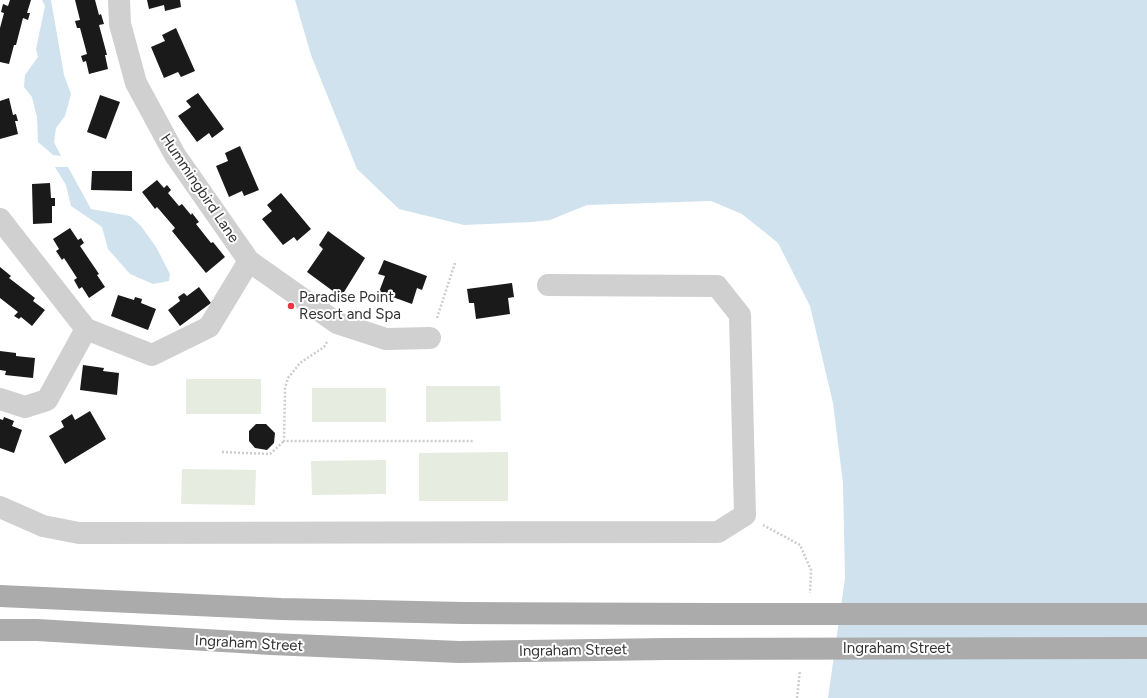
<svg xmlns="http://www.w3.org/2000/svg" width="1147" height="698" font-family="Figtree,sans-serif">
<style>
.green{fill:#e6ecdf}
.water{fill:#cfe2ee}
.building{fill:#1a1a1a}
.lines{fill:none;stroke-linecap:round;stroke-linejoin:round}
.path{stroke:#cdcdcd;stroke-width:2.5;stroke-dasharray:2 2;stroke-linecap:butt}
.street{stroke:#d0d0d0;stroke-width:22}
.primary{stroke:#ababab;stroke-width:22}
.poi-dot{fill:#e63946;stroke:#fff;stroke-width:1.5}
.labels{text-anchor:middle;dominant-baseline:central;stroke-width:4;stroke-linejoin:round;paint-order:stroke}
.street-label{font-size:15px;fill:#333;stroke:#fff}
.poi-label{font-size:15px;fill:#333;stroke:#fff;text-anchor:start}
</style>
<rect width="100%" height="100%" fill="#fff"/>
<g class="green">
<rect x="186" y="379" width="75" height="35"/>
<polygon points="426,386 500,386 501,421 426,422"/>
<rect x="312" y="388" width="74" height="34"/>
<polygon points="508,452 508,501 419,501 419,453"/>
<polygon points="386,460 386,494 312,495 311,461"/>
<polygon points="182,469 256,470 255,505 181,504"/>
</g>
<g class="water">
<polygon points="42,0 51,0 64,75 71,94 65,116 56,128 54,142 61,156 53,155 38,142 37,117 32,97 24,87 25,75 38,57 36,49 45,6"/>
<polygon points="295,0 1147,0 1147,698 828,698 845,578 843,483 833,403 810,306 778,243 742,214 711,201 587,205 550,220 532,222 464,225 399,209 357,169 311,55"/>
<polygon points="55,167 68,167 91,209 130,216 141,226 156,247 170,274 169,281 153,284 130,274 108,249 102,227 71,206 66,185"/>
</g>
<g class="building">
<polygon points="10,0 31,0 27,13 30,13 28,20 23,18 16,45 14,45 9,64 0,62 0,28 4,13 1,12 3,4 8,6"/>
<polygon points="75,0 95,0 99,15 101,14 104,24 99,25 107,55 105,55 108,69 89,74 86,61 83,62 81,56 87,54 80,28 77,28 75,21 80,20"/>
<polygon points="147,0 180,0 181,7 165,11 164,5 149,9"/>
<polygon points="176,28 195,71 181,77 178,72 164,78 151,47 165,41 162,35"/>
<polygon points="198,93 224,129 212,138 209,133 197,142 178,116 191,107 186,101"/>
<polygon points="100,95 120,102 106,139 87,132"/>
<polygon points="9,98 13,115 16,114 18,121 15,121 18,134 0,139 0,101"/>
<polygon points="240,146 259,190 244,196 242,191 229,197 216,166 228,161 225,153"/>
<polygon points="92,171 132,171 132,191 91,190"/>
<polygon points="157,180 164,188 167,185 171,190 168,193 179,206 182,204 191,215 192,213 199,222 196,224 211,243 213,242 225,257 206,273 172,231 175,228 157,207 155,209 142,192"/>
<polygon points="50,183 51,198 55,198 55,206 52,206 52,223 33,224 32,184"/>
<polygon points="281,193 311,229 297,241 294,237 283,245 262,219 272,211 267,205"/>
<polygon points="70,228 78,240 81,238 84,243 80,246 99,274 97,275 105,287 89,298 82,287 79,289 74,280 77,278 64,258 62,260 56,251 59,249 53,239"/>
<polygon points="328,231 365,258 341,297 307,272 323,249 319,245"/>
<polygon points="384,260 427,276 422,290 417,288 412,304 379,292 385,276 378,274"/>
<polygon points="0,267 11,276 9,278 35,298 33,301 45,310 32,326 21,317 19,319 14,316 18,312 0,298"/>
<polygon points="512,283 514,297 508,298 510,314 476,319 474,303 469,303 467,289"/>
<polygon points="199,287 211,303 180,326 168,310 180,301 178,297 184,293 187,296"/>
<polygon points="118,295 134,300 135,297 142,299 141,303 156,309 148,330 111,316"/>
<polygon points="0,351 16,353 16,356 35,358 33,378 5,375 6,371 0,370"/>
<polygon points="83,365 104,368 103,371 119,373 117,395 80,390"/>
<polygon points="90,411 106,439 65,464 49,436 64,427 61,421 72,414 75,420"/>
<polygon points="4,417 14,421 12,426 22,430 14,453 0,448 0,419 3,420"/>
<polygon points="256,424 266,424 275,433 274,443 267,450 255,448 249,441 249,431"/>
</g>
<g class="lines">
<g class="path">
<polyline points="437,318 455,263"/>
<polyline points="327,342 324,347 300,363 288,378 285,388 284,441 474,441"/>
<polyline points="222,452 270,454 284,441"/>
<polyline points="763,525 800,545 811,570 810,593"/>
<polyline points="797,698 800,670"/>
</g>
<g class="street">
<polyline points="119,0 120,24 136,83 175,155 249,261 337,323 386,339 430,338"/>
<polyline points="0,219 86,329 152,355 209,327 249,261"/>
<polyline points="0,399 25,407 47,400 86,329"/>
<polyline points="0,507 43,526 79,533 718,532 745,515 740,315 717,286 548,285"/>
</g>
<g class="primary">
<polyline points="0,596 281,609 463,613 717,614 1147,614"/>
<polyline points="0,630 37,630 271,644 459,652 668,649 1147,648"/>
</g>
</g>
<circle class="poi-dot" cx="291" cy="306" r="4"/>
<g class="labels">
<g class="street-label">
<text transform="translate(200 188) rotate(56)">Hummingbird Lane</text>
<text transform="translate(249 643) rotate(3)">Ingraham Street</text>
<text x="897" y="648">Ingraham Street</text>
<text transform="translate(573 650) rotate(-1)">Ingraham Street</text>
</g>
<g class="poi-label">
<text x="299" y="297">Paradise Point<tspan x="299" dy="17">Resort and Spa</tspan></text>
</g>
</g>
</svg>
